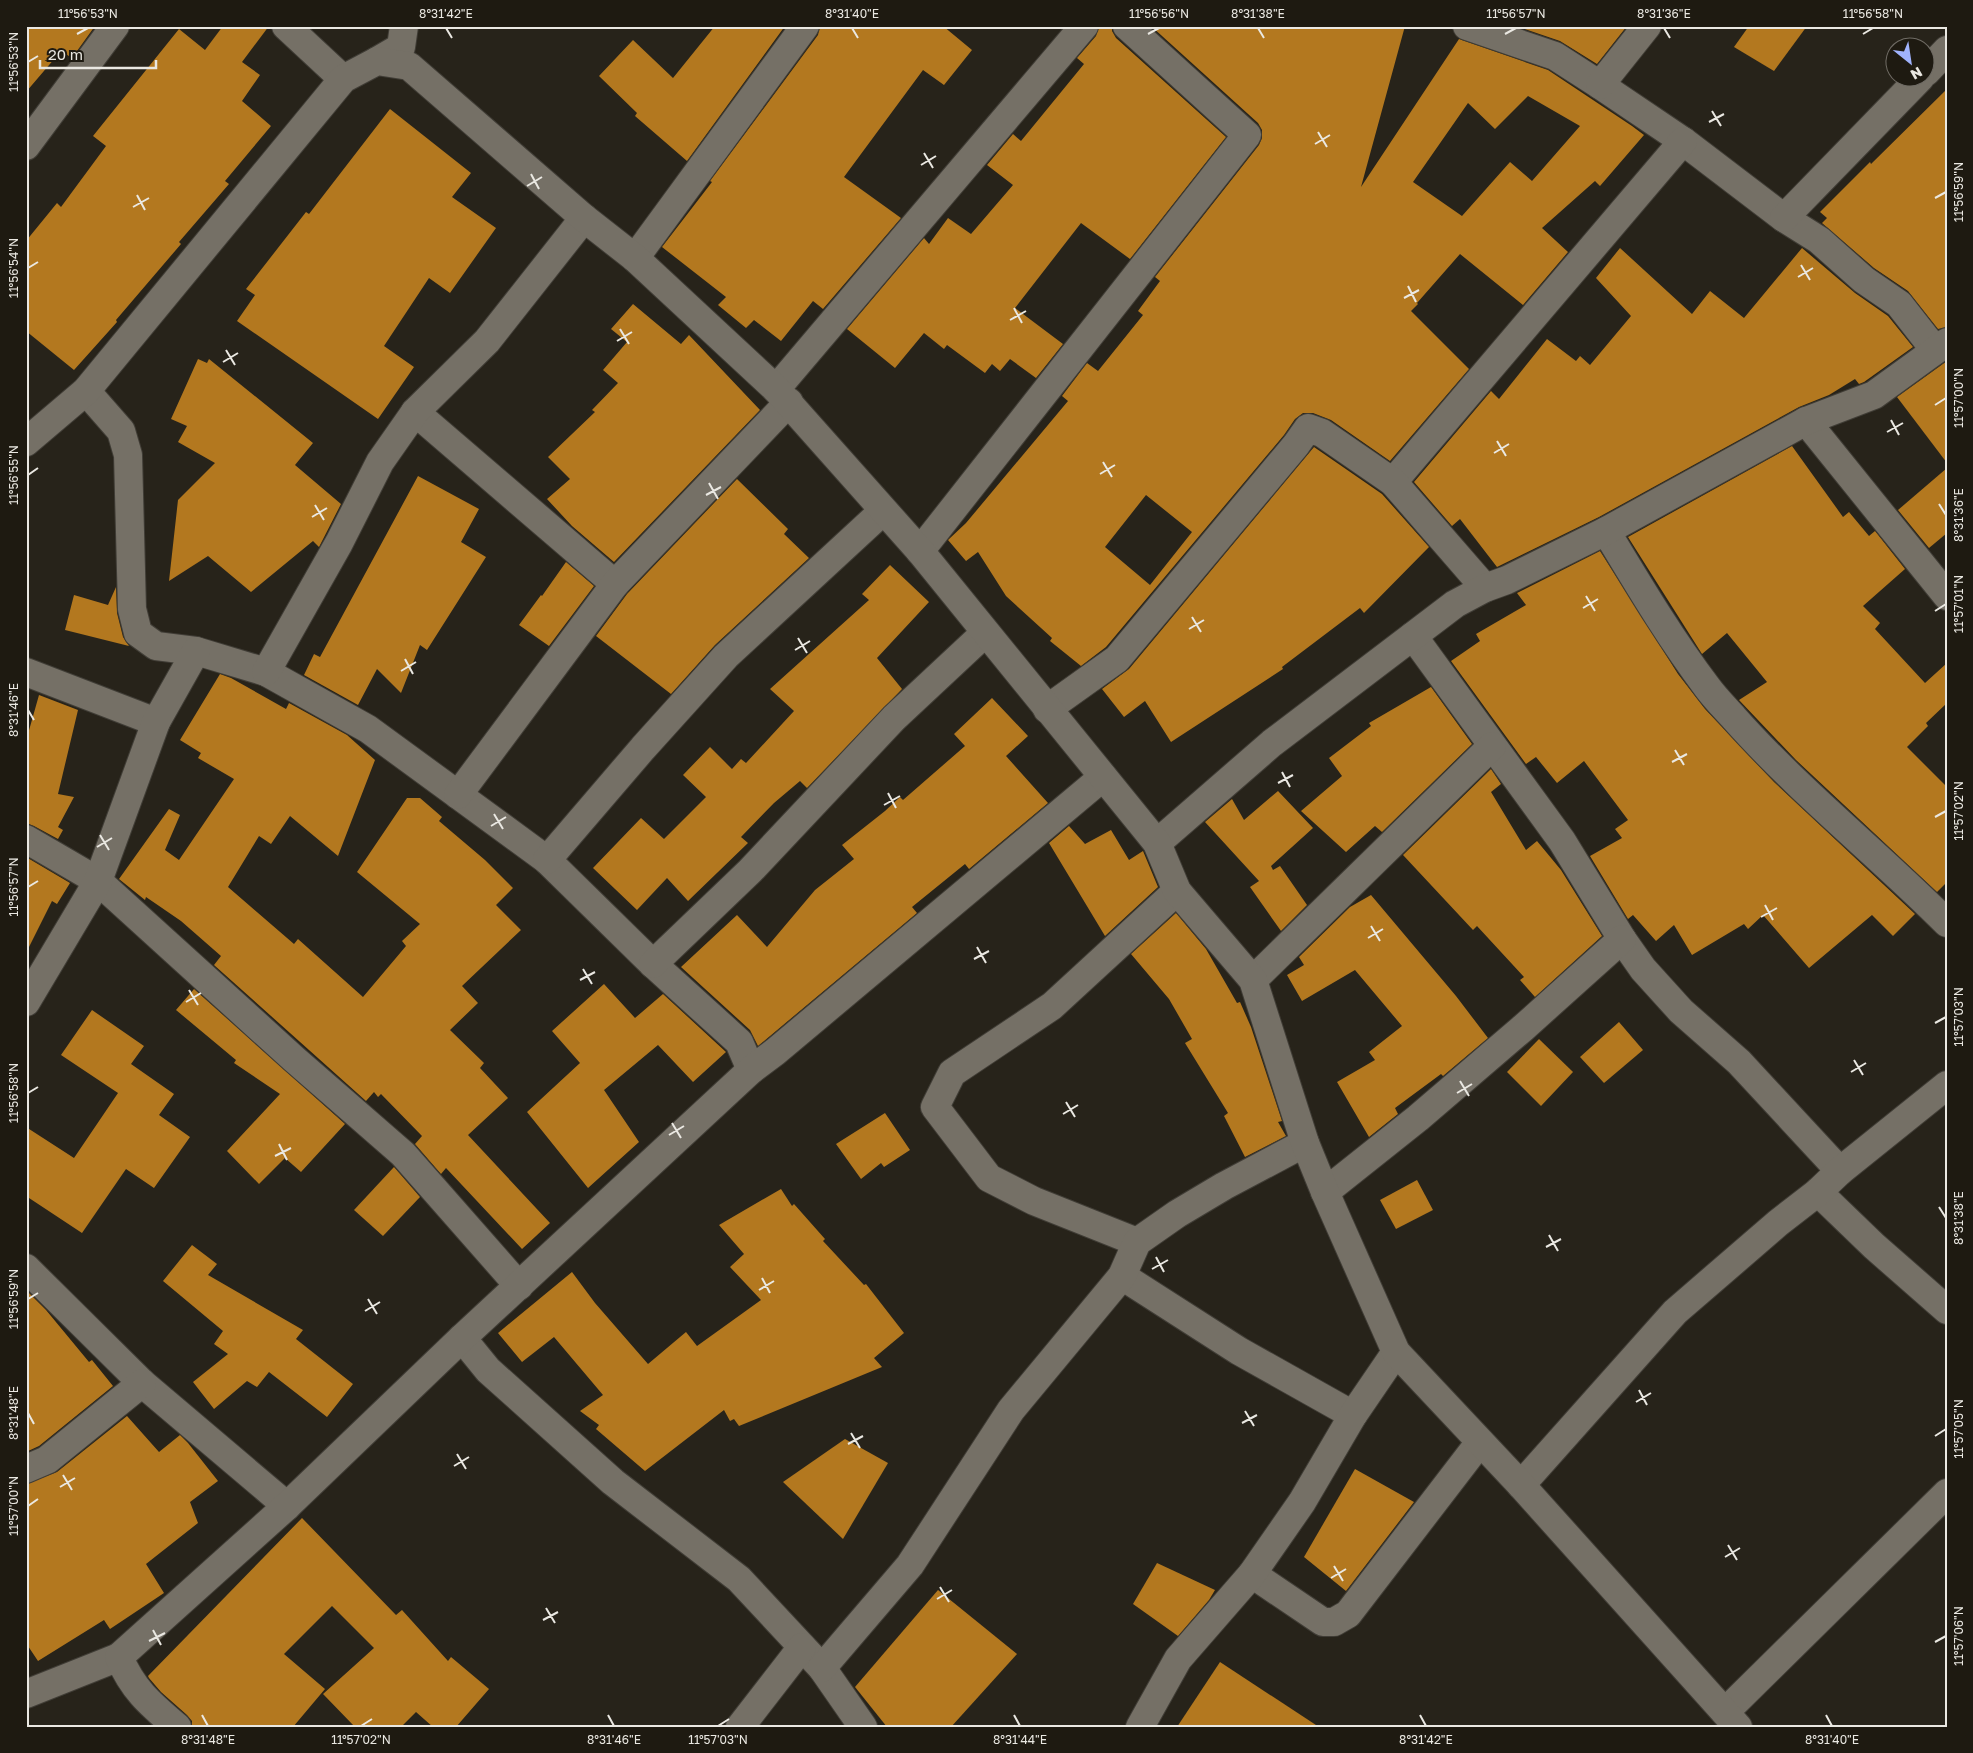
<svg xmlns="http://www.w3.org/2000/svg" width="1973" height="1753" font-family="'Golos Text',sans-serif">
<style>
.building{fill:#b3781f;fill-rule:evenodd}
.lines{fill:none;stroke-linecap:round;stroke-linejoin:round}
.street-casing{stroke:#403d36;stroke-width:30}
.secondary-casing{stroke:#403d36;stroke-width:30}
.street{stroke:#757066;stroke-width:28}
.secondary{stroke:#757066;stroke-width:28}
.ticks{fill:none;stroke:#eae8e2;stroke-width:2}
.neatline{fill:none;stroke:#eae8e2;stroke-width:2}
.ticks-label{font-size:12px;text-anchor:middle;fill:#eae8e2}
</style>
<rect width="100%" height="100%" fill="#27231a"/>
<g class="building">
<polygon points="26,26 95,26 72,58 61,51 26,92"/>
<polygon points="223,26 269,26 242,62 260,75 242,101 271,126 225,181 229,184 179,242 181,244 116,320 117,322 74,370 26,331 26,241 57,203 61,207 106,146 93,136 179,29 205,50"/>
<polygon points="715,26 785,26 687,161 635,116 637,113 599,76 633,40 673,78"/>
<polygon points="820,26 943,26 972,50 944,85 923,70 844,177 901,218 823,309 813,301 781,341 754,320 746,328 718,305 726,297 662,247 712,182 710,181 818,35"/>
<polygon points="1099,26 1112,26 1112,31 1116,38 1226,137 1130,259 1081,223 1015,308 1063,344 1036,378 1010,359 1000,371 992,364 985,373 947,345 944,349 924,333 895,368 847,329 924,238 929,244 948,218 971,234 1013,185 987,165 1013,134 1021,141 1084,64 1077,58 1096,36"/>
<path d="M1151,26H1405L1361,187L1459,39L1548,70L1632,126L1644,135L1600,186L1595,181L1542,228L1568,252L1523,305L1460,254L1417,303L1418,304L1411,311L1469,369L1390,461L1331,420L1313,413H1303L1295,419L1284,435L1106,647L1081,666L1050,641L1052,638L1006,596L978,552L966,561L948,540L966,523L1068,401L1062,396L1087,363L1098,371L1143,315L1138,311L1160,281L1155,277L1259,145L1262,138V130L1258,123ZM1528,96L1580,126L1532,181L1510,162L1462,216L1413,182L1468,103L1495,129ZM1146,495L1192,532L1150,585L1105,547Z"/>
<polygon points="1516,26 1627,26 1597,64 1560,41"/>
<polygon points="1749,26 1807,26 1774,71 1734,47"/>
<polygon points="1947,89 1947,327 1938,329 1908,291 1874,268 1822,223 1827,218 1820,212 1870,162 1871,164"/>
<polygon points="390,109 471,173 452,197 496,228 450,293 429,278 384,346 414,367 378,419 237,321 255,295 246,289 306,212 309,214"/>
<polygon points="1620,248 1692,314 1710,291 1744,318 1802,248 1855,293 1888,316 1913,347 1864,382 1859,384 1855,379 1829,395 1799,407 1599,517 1497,567 1460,519 1452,526 1414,482 1491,391 1499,399 1547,339 1576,361 1580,356 1590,365 1631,316 1596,278"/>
<polygon points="633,304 681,344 689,335 760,410 614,562 572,526 547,499 570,479 548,457 595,412 592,410 618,383 603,370 627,342 611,329"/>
<polygon points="198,359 207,363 209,359 313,443 295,465 341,504 319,547 313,541 251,592 208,556 169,581 178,500 215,463 178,442 187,426 171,419"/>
<polygon points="1947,361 1947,463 1897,397"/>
<polygon points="1792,446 1843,517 1849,512 1869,536 1875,531 1905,569 1863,606 1880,623 1875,629 1925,683 1947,663 1947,703 1926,723 1928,726 1907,747 1947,787 1947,882 1937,892 1796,760 1739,700 1767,682 1727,633 1702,654 1628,537"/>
<polygon points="1314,447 1382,494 1429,547 1364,613 1360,608 1282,667 1283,669 1171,742 1145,701 1124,717 1102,689 1129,669"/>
<polygon points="1947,468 1947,533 1929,548 1898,510"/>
<polygon points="418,476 479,509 461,542 486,557 427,650 420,645 401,693 377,669 358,705 304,675 314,654 320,657"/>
<polygon points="737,479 788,529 784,534 809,558 715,645 671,694 596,636 627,594"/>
<polygon points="1600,551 1678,674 1705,709 1774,782 1915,914 1893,936 1872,915 1809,968 1763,915 1748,929 1744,924 1692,955 1674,925 1656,941 1633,915 1628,919 1590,856 1622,838 1615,829 1628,820 1584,761 1557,783 1536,757 1526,764 1451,661 1480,641 1476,634 1526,605 1517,593"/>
<polygon points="566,562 594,586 549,646 519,625 541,595 542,596"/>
<polygon points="890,565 929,602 877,658 902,689 807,788 800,781 774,803 741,837 748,843 688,901 667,878 637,910 593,868 641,818 664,839 706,797 683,775 710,747 732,769 741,759 746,763 794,711 770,689 869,600 862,594"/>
<polygon points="116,587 117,613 123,637 129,646 65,630 74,595 108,605"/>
<polygon points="220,674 231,678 286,709 289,703 347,735 375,760 338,856 290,816 271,844 259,836 228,887 294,944 298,939 363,997 406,946 402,941 420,924 357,872 407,798 420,798 442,817 439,821 485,860 513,888 496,905 521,930 462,986 478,1003 450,1030 484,1063 480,1068 508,1098 468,1135 550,1223 522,1249 446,1168 441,1174 415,1144 422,1136 381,1094 378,1097 374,1092 366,1101 214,965 221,956 181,921 146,897 145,900 119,879 169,809 180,815 165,850 179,860 234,779 198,758 201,753 180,740"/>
<polygon points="1431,687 1472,744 1382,832 1375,826 1346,852 1301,811 1342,776 1329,758 1371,726 1369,723"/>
<polygon points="39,695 78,710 58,794 74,797 58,827 63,830 58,839 34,826 26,823 26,741"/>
<polygon points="992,698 1028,736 1006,756 1048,803 969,869 965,864 912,907 917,913 758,1046 750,1030 681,967 737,915 767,947 815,890 854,859 842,845 885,811 900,797 903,800 965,746 954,734"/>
<polygon points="1491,769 1501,784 1491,792 1526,850 1537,841 1561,870 1602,936 1535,997 1520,980 1524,977 1477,926 1473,930 1403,855"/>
<polygon points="1278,791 1313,828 1271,866 1273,870 1280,866 1307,905 1281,931 1250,887 1259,881 1205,822 1232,799 1244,820"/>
<polygon points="1069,826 1085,844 1111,830 1129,860 1143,851 1158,887 1105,936 1049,843"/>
<polygon points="26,857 70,883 57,904 52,901 26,953"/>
<polygon points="1371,895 1456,996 1488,1038 1443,1076 1441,1074 1395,1108 1398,1114 1369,1137 1337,1082 1375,1060 1369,1052 1402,1026 1355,970 1302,1001 1287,975 1304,965 1299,957 1350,907"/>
<polygon points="1176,913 1206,949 1237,1003 1240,1002 1251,1027 1282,1121 1278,1122 1286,1136 1245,1157 1224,1116 1228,1113 1185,1043 1192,1039 1169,999 1131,954"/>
<polygon points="604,984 635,1018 663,994 726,1052 693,1082 658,1045 604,1090 639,1142 588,1188 527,1112 580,1063 552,1031"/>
<polygon points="194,989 345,1124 301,1172 285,1158 259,1184 227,1151 280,1094 234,1063 236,1060 176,1010"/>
<polygon points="92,1010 144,1046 131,1064 174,1094 159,1115 190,1137 154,1188 126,1169 82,1233 26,1196 26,1127 74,1158 118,1093 61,1055"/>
<polygon points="1619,1022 1643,1050 1604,1083 1580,1057"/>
<polygon points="1539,1039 1573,1072 1541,1106 1507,1072"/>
<polygon points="885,1113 910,1150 884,1167 881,1163 861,1179 836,1144"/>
<polygon points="394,1167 420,1197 383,1236 354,1210"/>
<polygon points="1417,1180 1433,1210 1396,1229 1380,1200"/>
<polygon points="781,1189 792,1206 794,1204 825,1239 823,1241 864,1285 866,1284 904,1333 874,1358 882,1367 739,1426 734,1419 730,1421 724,1410 645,1471 596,1429 599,1425 580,1411 603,1395 554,1337 522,1362 498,1333 572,1272 595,1303 648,1364 686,1332 697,1346 761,1300 730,1267 744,1254 719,1225"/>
<polygon points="192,1245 217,1264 208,1275 303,1330 296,1339 353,1384 327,1417 269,1372 257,1387 247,1381 214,1409 193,1382 228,1354 214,1344 223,1331 163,1281"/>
<polygon points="26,1290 46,1310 89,1362 92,1360 113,1386 39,1446 26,1452"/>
<polygon points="127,1416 159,1452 180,1435 188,1443 218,1481 190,1502 198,1523 146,1564 164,1593 110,1629 104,1620 38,1661 26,1643 26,1484 57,1472"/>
<polygon points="845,1439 888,1463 843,1539 783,1482"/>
<polygon points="1355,1469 1414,1502 1346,1591 1304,1557"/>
<polygon points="302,1518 396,1615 402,1610 448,1661 451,1657 489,1689 456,1727 433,1727 416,1712 401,1727 355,1727 323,1694 374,1648 332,1606 284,1654 325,1689 293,1727 192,1727 192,1721 187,1715 161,1692 149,1678 148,1676"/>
<polygon points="1157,1563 1215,1590 1209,1600 1178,1636 1133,1604"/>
<polygon points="938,1590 1017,1654 951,1727 887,1727 855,1687"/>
<polygon points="1220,1662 1319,1727 1177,1727"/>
</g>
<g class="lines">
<defs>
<g id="street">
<polyline points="286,26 343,79"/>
<polyline points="1467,26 1555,56 1600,85 1683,141 1784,218 1819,240 1864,280 1899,304 1935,350"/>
<polyline points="377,61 401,47 404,26"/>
<polyline points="1926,72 1947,50"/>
<polyline points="1600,85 1647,26"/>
<polyline points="26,146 115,26"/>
<polyline points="1784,218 1920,78"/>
<polyline points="635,258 805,26"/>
<polyline points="776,389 1084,26"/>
<polyline points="86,391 121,431 128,455 132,609 138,633 156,646 196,651 266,672 368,729 547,860 653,964 739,1042 751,1070"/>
<polyline points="415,412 615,584"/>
<polyline points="1806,421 1947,596"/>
<polyline points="1393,482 1683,141"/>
<path d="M1606,531C1638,584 1670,638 1707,687C1715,698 1725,708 1734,718C1800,792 1877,853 1947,923"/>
<polyline points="920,551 1247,135 1127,26"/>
<polyline points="1413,636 1562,841 1622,939 1643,969 1681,1011 1739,1062 1840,1171"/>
<polyline points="26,672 156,722"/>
<polyline points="266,672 339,543 380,462 415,412 487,341 584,218"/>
<polyline points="1047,709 1117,659 1296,445 1308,428 1322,433 1393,482 1485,588"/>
<polyline points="458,795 615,584 789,402"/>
<polyline points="26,839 98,881 294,1059 403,1154 519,1286"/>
<polyline points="1157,843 1272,743 1455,604 1485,588 1507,580 1606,531 1806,421 1874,395 1947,342"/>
<polyline points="547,860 643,748 726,656 883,511"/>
<polyline points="653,964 750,871 894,718 985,633"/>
<polyline points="1253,980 1492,746"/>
<polyline points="26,1002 98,881 156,722 196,651"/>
<polyline points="1325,1192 1418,1118 1523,1028 1622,939"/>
<polyline points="1818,1192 1874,1246 1947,1310"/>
<polyline points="1137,1242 1034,1201 989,1178 935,1107 952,1073 1052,1006 1177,891"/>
<polyline points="26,1268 142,1383 287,1506"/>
<polyline points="1122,1276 1239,1351 1353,1415"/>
<polyline points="462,1338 488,1370 613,1482 739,1579 822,1668 863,1727"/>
<polyline points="26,1469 47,1460 142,1383"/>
<polyline points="1521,1485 1675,1312 1778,1223 1818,1192 1840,1171 1947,1085"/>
<polyline points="1252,1574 1323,1622 1334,1622 1348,1614 1480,1442"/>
<polyline points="822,1668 910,1565 1011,1410 1122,1276 1137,1242 1177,1214 1224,1186 1305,1143"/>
<polyline points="26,1694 119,1657"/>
<polyline points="1725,1712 1947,1493"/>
<path d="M177,1727C150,1704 133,1690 119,1657L287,1506L462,1338L751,1070L775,1052L1103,777"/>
<polyline points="740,1727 802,1647"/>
<polyline points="1140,1727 1178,1659 1252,1574 1302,1502 1353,1415 1396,1352"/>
</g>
<polyline id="secondary" points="26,442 86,391 343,79 377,61 409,66 584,218 635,258 776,389 920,551 1157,843 1177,891 1253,980 1305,1143 1325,1192 1396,1352 1521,1485 1738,1727"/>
</defs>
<use href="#street" class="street-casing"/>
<use href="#secondary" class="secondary-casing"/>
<use href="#street" class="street"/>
<use href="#secondary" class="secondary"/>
</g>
<path class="ticks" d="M446,28L452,38M852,28L858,38M1258,28L1264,38M1664,28L1670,38M77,34L88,28M1148,34L1159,28M1505,34L1516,28M1863,34L1873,28M28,62L38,56M1712,111L1721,126M1709,122L1724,114M1318,132L1327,147M1315,144L1330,135M924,153L933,168M921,165L936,156M531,174L539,189M527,186L542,177M137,195L145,210M1935,198L1946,192M133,207L149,198M1801,265L1810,280M28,268L38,262M1798,277L1813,268M1408,286L1416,302M1404,298L1419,290M1014,308L1022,323M1010,320L1026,311M620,329L629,344M617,341L632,332M226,350L235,365M223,362L238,353M1935,405L1946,398M1891,420L1899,435M1887,432L1903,423M1497,441L1506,456M1494,453L1509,444M1103,462L1112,477M1100,474L1115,465M28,475L38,468M709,483L718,499M706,495L721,487M1939,504L1946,515M315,505L324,520M312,517L327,508M1586,596L1595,611M1583,608L1598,599M1935,611L1946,604M1192,617L1201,632M1189,629L1204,620M798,638L807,653M795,650L810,641M405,659L413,674M401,671L416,662M28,710L34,720M1675,750L1684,765M1672,762L1687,754M1282,772L1290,787M1278,783L1293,775M888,793L896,808M884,805L900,796M494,814L503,829M1935,817L1946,811M491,826L506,817M100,835L109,850M97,847L112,838M28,887L38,881M1765,905L1773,920M1761,917L1777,908M1371,926L1380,941M1368,938L1383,929M977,947L986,963M974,959L989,951M583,969L592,984M580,980L595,972M189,990L198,1005M186,1002L201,993M1935,1023L1946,1017M1854,1060L1863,1075M1851,1072L1866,1063M1460,1081L1469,1096M28,1093L38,1087M1457,1093L1472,1084M1066,1102L1075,1117M1063,1114L1078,1105M672,1123L681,1138M669,1135L684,1126M279,1144L287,1160M275,1156L291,1148M1939,1207L1946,1218M1549,1235L1558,1251M1546,1247L1561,1239M1156,1257L1164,1272M1152,1269L1168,1260M762,1278L770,1293M759,1290L774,1281M28,1299L38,1293M368,1299L377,1314M365,1311L380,1302M1639,1390L1647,1405M1636,1402L1651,1393M1245,1411L1254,1426M28,1413L34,1424M1242,1423L1257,1415M851,1433L860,1448M1935,1436L1946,1429M848,1444L863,1436M457,1454L466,1469M454,1466L469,1457M63,1475L72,1490M60,1487L75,1478M28,1506L38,1499M1728,1545L1737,1560M1725,1557L1740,1548M1334,1566L1343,1581M1331,1578L1346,1569M940,1587L949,1602M937,1599L952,1590M546,1608L555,1623M543,1620L558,1612M153,1630L161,1645M149,1641L165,1633M1935,1642L1946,1636M202,1715L208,1726M608,1715L614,1726M1014,1715L1020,1726M1420,1715L1426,1726M1826,1715L1832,1726M361,1726L372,1719M718,1726L729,1719"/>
<rect width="1973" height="1753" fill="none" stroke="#1e1a11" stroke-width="55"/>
<g transform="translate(1910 62) rotate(150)"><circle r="24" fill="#1e1a11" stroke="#706c65"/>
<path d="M0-4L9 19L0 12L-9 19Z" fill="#a0b3fd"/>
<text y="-8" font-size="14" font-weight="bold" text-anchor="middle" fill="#eae8e2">N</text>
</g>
<path d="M40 60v8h116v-8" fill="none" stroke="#eae8e2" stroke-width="2.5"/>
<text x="48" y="60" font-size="15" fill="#eae8e2" stroke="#1e1a11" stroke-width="4" paint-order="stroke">20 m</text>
<rect x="28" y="28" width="1918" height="1698" class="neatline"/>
<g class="ticks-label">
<text x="88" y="18">11°56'53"N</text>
<text x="446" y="18">8°31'42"E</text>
<text x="852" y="18">8°31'40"E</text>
<text x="1159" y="18">11°56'56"N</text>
<text x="1258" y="18">8°31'38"E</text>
<text x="1516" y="18">11°56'57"N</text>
<text x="1664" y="18">8°31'36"E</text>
<text x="1873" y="18">11°56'58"N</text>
<text transform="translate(14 62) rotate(-90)" y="4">11°56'53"N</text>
<text transform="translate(1959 192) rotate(-90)" y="4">11°56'59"N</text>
<text transform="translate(14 268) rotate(-90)" y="4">11°56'54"N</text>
<text transform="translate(1959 398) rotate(-90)" y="4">11°57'00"N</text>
<text transform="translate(14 475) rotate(-90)" y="4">11°56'55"N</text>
<text transform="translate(1959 515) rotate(-90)" y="4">8°31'36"E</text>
<text transform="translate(1959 604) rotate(-90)" y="4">11°57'01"N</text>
<text transform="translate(14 710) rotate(-90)" y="4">8°31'46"E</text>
<text transform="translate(1959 811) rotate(-90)" y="4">11°57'02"N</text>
<text transform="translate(14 887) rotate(-90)" y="4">11°56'57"N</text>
<text transform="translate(1959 1017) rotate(-90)" y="4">11°57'03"N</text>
<text transform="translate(14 1093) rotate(-90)" y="4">11°56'58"N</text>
<text transform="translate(1959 1218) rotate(-90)" y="4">8°31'38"E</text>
<text transform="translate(14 1299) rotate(-90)" y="4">11°56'59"N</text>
<text transform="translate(14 1413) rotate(-90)" y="4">8°31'48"E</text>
<text transform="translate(1959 1429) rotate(-90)" y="4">11°57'05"N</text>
<text transform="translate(14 1506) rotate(-90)" y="4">11°57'00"N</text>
<text transform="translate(1959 1636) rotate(-90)" y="4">11°57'06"N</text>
<text x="208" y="1744">8°31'48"E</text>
<text x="361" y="1744">11°57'02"N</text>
<text x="614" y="1744">8°31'46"E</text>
<text x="718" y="1744">11°57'03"N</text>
<text x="1020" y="1744">8°31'44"E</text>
<text x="1426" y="1744">8°31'42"E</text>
<text x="1832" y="1744">8°31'40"E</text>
</g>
</svg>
